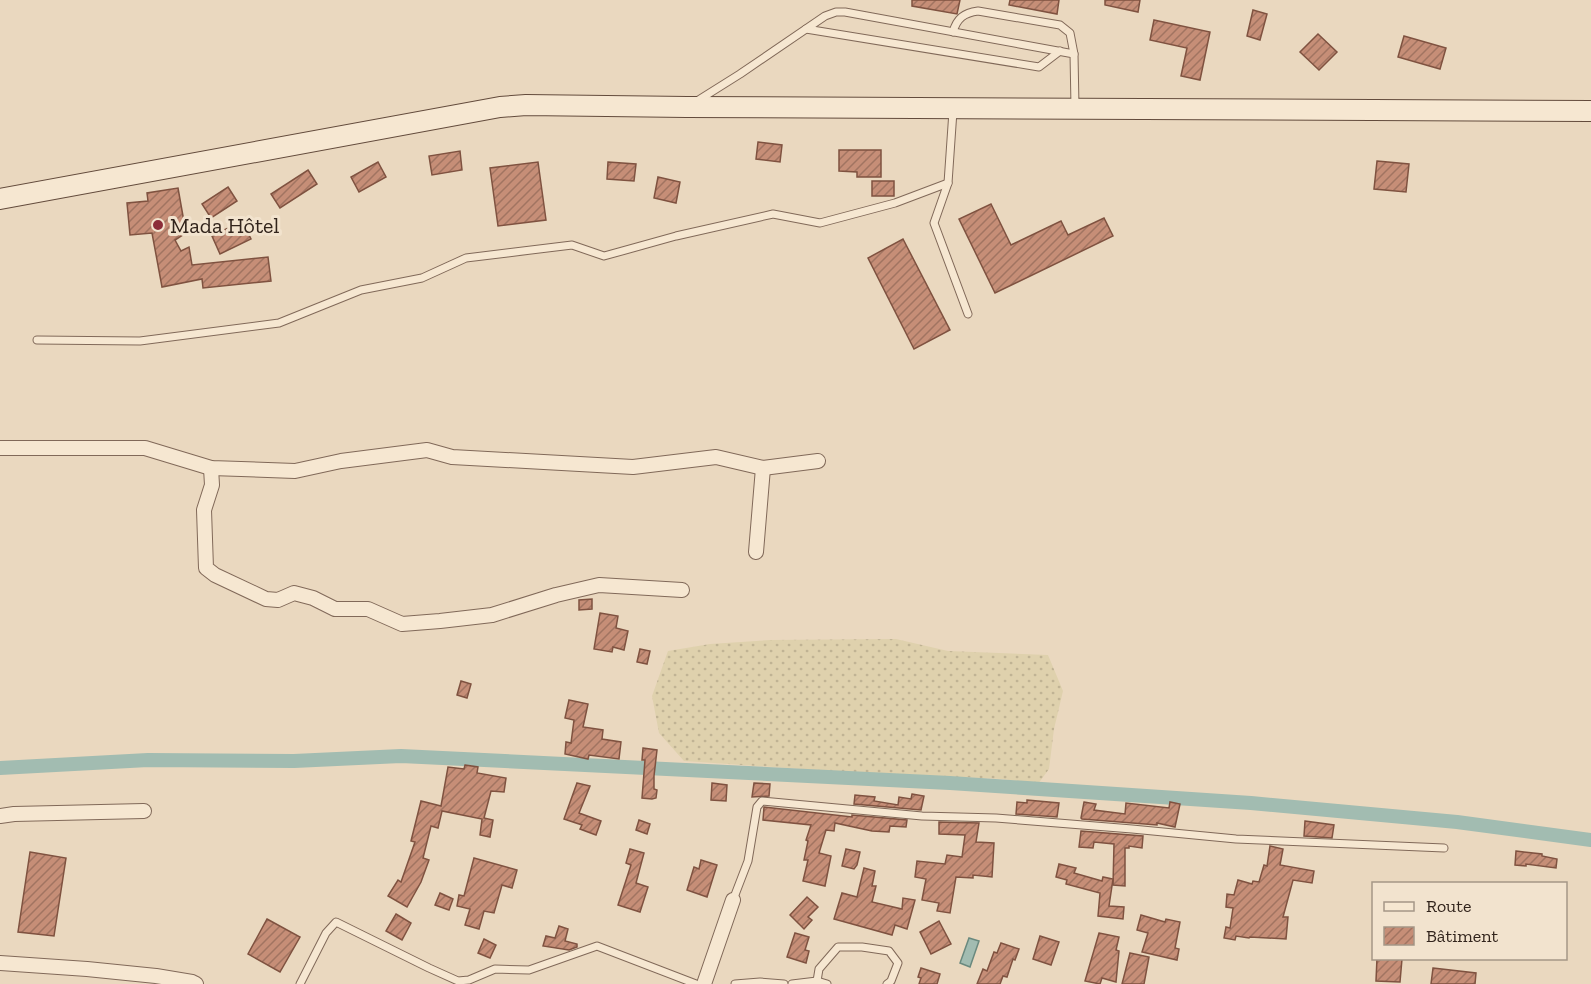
<svg xmlns="http://www.w3.org/2000/svg" width="1591" height="984" font-family="'Zilla Slab',serif">
<style>
.farmland{fill:url(#farmland-dots)}
.water{fill:#a2bcb1;stroke:#6a897e;stroke-width:1.5}
.lines{fill:none;stroke-linecap:round;stroke-linejoin:round}
.canal{stroke:#a2bcb1;stroke-width:14}
.building{fill:url(#building-hatch);stroke:#7f5240;stroke-width:1.5}
.service-casing{stroke:#816959;stroke-width:9}
.minor-casing{stroke:#816959;stroke-width:16}
.secondary-casing{stroke:#634b3c;stroke-width:22}
.service{stroke:#f6e7d1;stroke-width:7}
.minor{stroke:#f6e7d1;stroke-width:14}
.secondary{stroke:#f6e7d1;stroke-width:20}
.poi-dot{fill:#8c2d39;stroke:#f2e3ce;stroke-width:2}
.labels{text-anchor:middle;dominant-baseline:central;stroke-width:6;stroke-linejoin:round;paint-order:stroke}
.poi-label{font-size:22px;fill:#32241c;stroke:#f2e3ce;text-anchor:start}
</style>
<defs>
<pattern id="farmland-dots" width="8" height="8" patternUnits="userSpaceOnUse" patternTransform="scale(1.5)"><rect width="8" height="8" fill="#dfd1ad"/><path d="M2 2h.1M6 6h.1" fill="none" stroke="#c0b394" stroke-width="1.8" stroke-linecap="round"/></pattern>
<pattern id="building-hatch" width="6" height="6" patternUnits="userSpaceOnUse" patternTransform="scale(1.5)"><rect width="6" height="6" fill="#c68e77"/><path d="M-1 1l2-2M0 6l6-6M5 7l2-2" fill="none" stroke="#a17461"/></pattern>
</defs>
<rect width="100%" height="100%" fill="#ead8bf"/>
<polygon class="farmland" points="896,639 948,651 1048,655 1063,691 1054,729 1049,769 1038,784 1002,779 832,771 684,761 659,733 652,696 668,651 710,644 770,640"/>
<polygon class="water" points="969,938 979,941 970,967 960,963"/>
<g class="lines">
<polyline class="canal" points="0,768 148,760 294,761 401,756 950,783 1251,803 1457,822 1591,840"/>
</g>
<g class="building">
<polygon points="912,0 960,0 957,14 912,6"/>
<polygon points="1010,0 1059,0 1057,14 1009,5"/>
<polygon points="1105,0 1140,0 1138,12 1105,5"/>
<polygon points="1253,10 1267,14 1260,40 1247,36"/>
<polygon points="1154,20 1210,32 1200,80 1181,76 1187,48 1150,40"/>
<polygon points="1318,34 1337,52 1319,70 1300,52"/>
<polygon points="1404,36 1446,48 1440,69 1398,57"/>
<polygon points="758,142 782,145 780,162 756,159"/>
<polygon points="839,150 881,150 881,177 857,177 857,172 839,171"/>
<polygon points="460,151 462,170 432,175 429,156"/>
<polygon points="1377,161 1409,164 1406,192 1374,189"/>
<polygon points="378,162 386,177 359,192 351,177"/>
<polygon points="538,162 546,220 498,226 490,168"/>
<polygon points="608,162 636,164 634,181 607,179"/>
<polygon points="308,170 317,184 280,208 271,194"/>
<polygon points="658,177 680,182 676,203 654,198"/>
<rect x="872" y="181" width="22" height="15"/>
<polygon points="228,187 237,201 211,218 202,204"/>
<polygon points="178,188 186,233 175,240 181,251 189,247 192,265 268,257 271,281 203,288 202,279 162,287 152,233 130,235 127,203 148,201 147,193"/>
<polygon points="991,204 1011,245 1061,221 1068,235 1104,218 1113,236 995,293 959,219"/>
<polygon points="242,221 251,239 220,254 212,236"/>
<polygon points="903,239 950,330 914,349 868,258"/>
<polygon points="592,599 592,609 579,610 579,600"/>
<polygon points="600,613 618,616 616,628 628,631 624,650 613,647 612,652 594,649"/>
<polygon points="640,649 650,651 647,664 637,662"/>
<polygon points="461,681 471,684 467,698 457,695"/>
<polygon points="569,700 588,704 583,727 603,730 602,739 621,742 619,759 589,755 588,759 565,754 566,742 571,743 574,720 565,718"/>
<polygon points="643,748 657,750 654,776 654,789 657,790 656,798 652,799 642,798 645,760 642,760"/>
<polygon points="465,765 478,767 477,773 506,778 504,792 491,791 484,818 493,820 490,837 480,835 482,819 442,811 438,828 431,826 423,858 429,860 421,882 407,907 388,896 398,880 401,882 415,842 411,841 421,801 441,806 448,767 464,769"/>
<polygon points="577,783 590,786 579,813 601,821 596,835 580,829 582,825 564,819"/>
<polygon points="712,783 727,785 726,801 711,800"/>
<polygon points="754,783 770,784 769,796 752,797"/>
<polygon points="912,794 924,796 921,810 854,804 855,795 875,797 874,801 898,805 899,797 911,799"/>
<polygon points="1027,800 1059,803 1057,817 1016,814 1017,802 1027,803"/>
<polygon points="1084,802 1096,804 1094,810 1125,814 1126,803 1169,808 1170,802 1180,804 1175,827 1157,823 1157,825 1082,819 1081,818"/>
<polygon points="764,807 852,817 852,815 907,820 906,827 890,826 889,832 872,831 835,823 834,831 826,830 819,853 831,856 825,886 803,881 808,860 804,860 808,841 806,840 811,825 763,820"/>
<polygon points="639,820 650,824 647,834 636,830"/>
<polygon points="1305,821 1334,825 1332,838 1304,836"/>
<polygon points="939,822 979,823 976,842 994,843 992,877 973,875 973,878 956,877 950,913 937,911 939,903 922,900 926,879 915,877 917,861 945,864 947,855 962,857 965,835 939,834"/>
<polygon points="1081,831 1143,836 1142,848 1129,846 1129,848 1125,848 1125,886 1113,885 1114,844 1094,842 1093,848 1079,847"/>
<polygon points="1270,846 1283,849 1280,865 1314,871 1312,883 1293,880 1283,917 1288,917 1286,939 1250,937 1249,938 1236,936 1235,940 1224,938 1226,927 1230,928 1233,908 1226,907 1227,894 1234,895 1238,880 1252,884 1253,881 1259,882 1264,865 1267,866"/>
<polygon points="630,849 644,853 636,883 648,887 640,912 618,905 631,865 626,863"/>
<polygon points="846,849 860,852 857,865 854,869 842,866"/>
<polygon points="1516,851 1542,854 1542,856 1557,859 1556,868 1526,864 1526,866 1515,865"/>
<polygon points="30,852 66,858 54,936 18,932"/>
<polygon points="474,858 517,870 512,888 502,885 494,913 484,911 479,929 465,925 470,909 457,906 459,895 464,896"/>
<polygon points="701,860 717,865 707,897 687,890 694,867 699,869"/>
<polygon points="1059,864 1076,868 1074,873 1102,881 1103,877 1113,879 1109,906 1124,907 1123,919 1098,916 1100,893 1066,884 1067,880 1056,877"/>
<polygon points="864,868 875,871 872,886 876,886 872,902 902,909 903,898 915,900 907,929 895,925 892,935 834,919 842,893 857,897"/>
<polygon points="440,893 453,899 449,910 435,905"/>
<polygon points="807,897 818,907 808,917 812,920 804,929 790,915"/>
<polygon points="396,914 411,923 402,940 386,931"/>
<polygon points="1141,915 1165,922 1166,919 1180,922 1175,948 1179,949 1177,960 1142,952 1148,933 1137,930"/>
<polygon points="267,919 300,937 280,972 248,954"/>
<polygon points="939,921 951,944 931,954 920,932"/>
<polygon points="559,926 568,929 565,941 577,944 577,947 569,950 543,946 546,936 555,938"/>
<polygon points="795,933 809,937 805,950 809,951 806,963 787,957"/>
<polygon points="1099,933 1119,937 1116,950 1119,951 1116,982 1102,978 1100,984 1085,981"/>
<polygon points="1040,936 1059,942 1051,965 1033,959"/>
<polygon points="484,939 496,945 490,958 478,953"/>
<polygon points="1001,943 1019,949 1015,960 1013,959 1007,977 1003,976 1000,984 977,984 983,969 987,971 994,952 997,953"/>
<polygon points="1130,953 1149,957 1144,984 1122,984"/>
<polygon points="1377,958 1402,959 1400,982 1376,981"/>
<polygon points="921,968 940,974 937,984 919,984 921,978 918,977"/>
<polygon points="1433,968 1476,973 1475,984 1431,984"/>
</g>
<g class="lines">
<defs>
<g id="service">
<polyline points="806,29 1039,67 1060,51"/>
<path d="M953,32C957,18 964,13 978,11L1060,25L1070,33L1074,54"/>
<polyline points="697,101 740,74 825,16 836,12 845,12 1074,54 1075,107"/>
<polyline points="953,111 948,183 934,223 968,314"/>
<polyline points="37,340 140,341 279,323 361,290 422,278 466,258 572,245 604,256 676,236 773,214 820,223 895,203 948,183"/>
<polyline points="733,900 748,861 757,807 762,801 922,816 996,818 1132,829 1236,839 1444,848"/>
<polyline points="817,981 819,969 838,947 862,947 889,951 898,963 891,981 887,984"/>
<polyline points="300,984 326,933 336,922 429,968 458,981 469,980 495,969 529,970 597,946 696,984"/>
<polyline points="735,984 760,982 784,984"/>
<polyline points="792,984 817,981 827,984"/>
</g>
<g id="minor">
<polyline points="0,448 145,448 211,468 295,471 341,461 427,450 452,457 633,467 716,457 763,468 818,461"/>
<polyline points="211,468 212,485 204,510 206,568 215,575 266,599 278,600 294,593 313,598 335,609 368,609 402,624 440,621 492,615 556,595 599,585 682,590"/>
<polyline points="756,552 763,468"/>
<polyline points="0,816 14,814 144,811"/>
<polyline points="0,963 87,969 156,976 192,982 196,984"/>
<polyline points="704,984 733,900"/>
</g>
<polyline id="secondary" points="0,199 500,107 526,105 687,107 1591,111"/>
</defs>
<use href="#service" class="service-casing"/>
<use href="#minor" class="minor-casing"/>
<use href="#secondary" class="secondary-casing"/>
<use href="#service" class="service"/>
<use href="#minor" class="minor"/>
<use href="#secondary" class="secondary"/>
</g>
<circle class="poi-dot" cx="158" cy="225" r="6"/>
<g class="labels">
<g class="poi-label">
<text x="170" y="225">Mada Hôtel</text>
</g>
</g>
<rect x="1372" y="882" width="195" height="78" fill="#f2e3ce" stroke="#a59787" stroke-width="1.5"/>
<rect x="1384" y="902" width="30" height="9" fill="#f6e7d1" stroke="#a59787" stroke-width="1.5"/>
<text x="1426" y="912" font-size="18" fill="#32241c">Route</text>
<rect x="1384" y="927" width="30" height="18" fill="url(#building-hatch)" stroke="#a59787" stroke-width="1.5"/>
<text x="1426" y="942" font-size="18" fill="#32241c">Bâtiment</text>
</svg>
